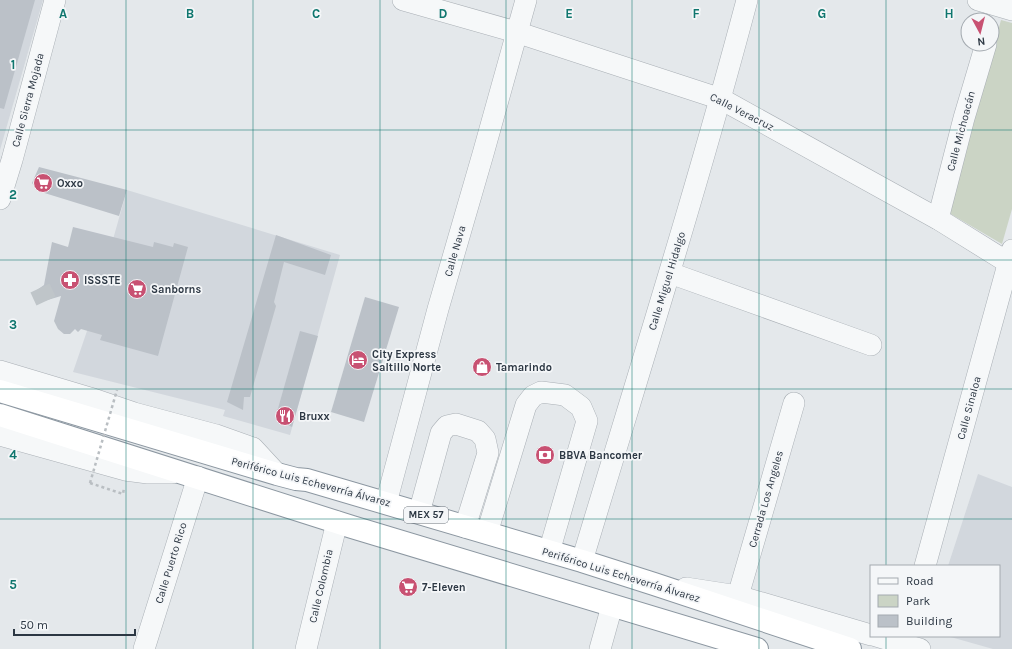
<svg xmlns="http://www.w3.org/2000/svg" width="1012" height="649" font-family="Karla,sans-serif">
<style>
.built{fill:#d2d7dd}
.green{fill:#cbd4c5}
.building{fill:#bbc1c8}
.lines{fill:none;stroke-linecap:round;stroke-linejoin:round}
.minor-tunnel{stroke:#bfc5c9;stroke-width:21;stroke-dasharray:21 10;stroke-linecap:butt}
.minor-casing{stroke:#a9afb5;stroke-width:22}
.highway-casing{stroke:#8c97a1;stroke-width:24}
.path{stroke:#b9bec2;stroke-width:2.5;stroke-dasharray:3 3;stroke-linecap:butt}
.minor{stroke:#f6f8f9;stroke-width:21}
.highway{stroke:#fff;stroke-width:22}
.path-bridge{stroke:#b9bec2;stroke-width:2.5;stroke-dasharray:3 3;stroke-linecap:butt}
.grid{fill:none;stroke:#0f766e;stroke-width:1;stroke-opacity:0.55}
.labels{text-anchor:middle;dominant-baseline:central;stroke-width:3.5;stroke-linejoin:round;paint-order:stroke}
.shield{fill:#f4f6f8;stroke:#687079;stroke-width:1}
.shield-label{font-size:10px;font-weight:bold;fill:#2c3743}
.street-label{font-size:11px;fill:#2c3743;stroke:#f4f6f8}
.poi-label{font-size:11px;font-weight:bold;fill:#2c3743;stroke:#f4f6f8;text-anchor:start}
.grid-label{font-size:13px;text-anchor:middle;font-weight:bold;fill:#0f766e;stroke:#f4f6f8;stroke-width:3.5;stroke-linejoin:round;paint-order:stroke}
</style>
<rect width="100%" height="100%" fill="#e4e8eb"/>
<g class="built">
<polygon points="0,0 43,0 0,150"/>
<polygon points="127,190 340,255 290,435 223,416 225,410 73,372 87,331"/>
<polygon points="978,474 1012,487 1012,649 993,649 947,636 999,636 999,566 948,566"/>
</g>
<polygon class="green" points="1001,20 1012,23 1012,209 1002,244 949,213"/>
<g class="building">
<polygon points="0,0 35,0 4,109 0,108"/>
<polygon points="39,167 127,190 119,216 38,191 32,183"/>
<polygon points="73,227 153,247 154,242 173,247 174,243 188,247 158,356 100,340 102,335 81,329 78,332 75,329 70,334 64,334 58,329 54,321 61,296 41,302 37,290 44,285 52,242 68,247"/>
<polygon points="276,235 331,255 325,275 284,262 274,302 276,306 250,397 244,397 243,410 227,402"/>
<polygon points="365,297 399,307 364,422 331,412"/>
<polygon points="300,331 318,336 292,427 275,419"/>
</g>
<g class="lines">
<polyline class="minor-tunnel" points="40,288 46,301"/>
<defs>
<g id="minor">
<polyline points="403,0 516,32 721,99 938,219 1012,265"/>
<polyline points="978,0 1012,10"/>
<polyline points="0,199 12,160 55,0"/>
<polyline points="938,219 964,118 986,44"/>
<polyline points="670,273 871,345"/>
<polyline points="0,371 90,398 134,413 216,435 253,448 277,474"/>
<polyline points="0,435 125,470 148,473 172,473"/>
<polyline points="386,503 438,309 483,154 526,0"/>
<polyline points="419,513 441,433 447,426 456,424 478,431 485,439 488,453 465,527"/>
<polyline points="487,533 526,405 533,396 541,392 565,395 581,407 587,421 549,552"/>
<path d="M582,561C638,375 697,189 747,0"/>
<polyline points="925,566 1012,250"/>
<polyline points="686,588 738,596 871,635"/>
<polyline points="738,596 794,403"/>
<polyline points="876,636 920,649"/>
<polyline points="144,649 198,477"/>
<polyline points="306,649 337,522"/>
<polyline points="600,649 612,606"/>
</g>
<g id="highway">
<polyline points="0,391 277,474 296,479 307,480 582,561 654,584 850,649"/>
<polyline points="0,415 352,527 757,649"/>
</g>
</defs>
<use href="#minor" class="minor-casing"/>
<use href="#highway" class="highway-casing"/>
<polyline class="path" points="90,483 123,494 124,488"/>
<use href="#minor" class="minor"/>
<use href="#highway" class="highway"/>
<polyline class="path-bridge" points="90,483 117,390"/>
</g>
<path class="grid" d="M126,0V649M253,0V649M380,0V649M506,0V649M632,0V649M759,0V649M886,0V566M0,130H1012M0,260H1012M0,389H1012M0,519H1012M886,636V649"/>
<defs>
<symbol id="supermarket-disc" viewBox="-11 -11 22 22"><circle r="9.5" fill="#c85172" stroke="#f4f6f8"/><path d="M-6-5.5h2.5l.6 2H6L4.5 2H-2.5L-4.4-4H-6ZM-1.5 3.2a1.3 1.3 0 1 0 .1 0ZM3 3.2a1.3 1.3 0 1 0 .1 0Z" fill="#fff"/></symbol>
<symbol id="pharmacy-disc" viewBox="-11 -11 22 22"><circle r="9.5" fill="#c85172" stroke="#f4f6f8"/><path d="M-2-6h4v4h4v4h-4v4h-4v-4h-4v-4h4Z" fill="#fff"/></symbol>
<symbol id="hotel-disc" viewBox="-11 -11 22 22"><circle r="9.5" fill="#c85172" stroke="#f4f6f8"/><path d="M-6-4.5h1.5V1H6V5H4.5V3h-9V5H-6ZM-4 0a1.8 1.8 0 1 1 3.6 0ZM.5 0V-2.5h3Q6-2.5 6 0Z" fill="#fff"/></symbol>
<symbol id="shop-disc" viewBox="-11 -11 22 22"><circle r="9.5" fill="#c85172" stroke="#f4f6f8"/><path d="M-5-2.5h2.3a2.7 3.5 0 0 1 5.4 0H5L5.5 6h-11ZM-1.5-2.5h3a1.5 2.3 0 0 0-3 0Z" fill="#fff"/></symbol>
<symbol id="restaurant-disc" viewBox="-11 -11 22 22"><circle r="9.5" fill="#c85172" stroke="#f4f6f8"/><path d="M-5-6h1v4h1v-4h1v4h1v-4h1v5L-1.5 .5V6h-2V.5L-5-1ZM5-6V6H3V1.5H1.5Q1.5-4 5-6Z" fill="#fff"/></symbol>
<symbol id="bank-disc" viewBox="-11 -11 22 22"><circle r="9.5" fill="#c85172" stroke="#f4f6f8"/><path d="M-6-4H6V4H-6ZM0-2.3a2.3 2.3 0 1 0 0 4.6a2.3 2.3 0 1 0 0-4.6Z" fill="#fff"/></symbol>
</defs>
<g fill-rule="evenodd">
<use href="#supermarket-disc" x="32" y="172" width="22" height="22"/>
<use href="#pharmacy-disc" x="59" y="269" width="22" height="22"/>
<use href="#supermarket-disc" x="126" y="278" width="22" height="22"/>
<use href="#hotel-disc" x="347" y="349" width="22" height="22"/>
<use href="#shop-disc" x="471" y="356" width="22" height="22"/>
<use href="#restaurant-disc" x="274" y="405" width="22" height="22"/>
<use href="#bank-disc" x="534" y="444" width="22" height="22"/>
<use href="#supermarket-disc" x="397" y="576" width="22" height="22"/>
</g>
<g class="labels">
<rect class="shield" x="404" y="507" width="44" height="16" rx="3"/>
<g class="shield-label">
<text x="426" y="515">MEX 57</text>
</g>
<g class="street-label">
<text transform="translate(28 100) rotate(-75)">Calle Sierra Mojada</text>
<text transform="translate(742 112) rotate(27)">Calle Veracruz</text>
<text transform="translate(961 131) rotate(-75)">Calle Michoacán</text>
<text transform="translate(455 251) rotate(-74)">Calle Nava</text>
<text transform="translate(667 281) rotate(-73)">Calle Miguel Hidalgo</text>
<text transform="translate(969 408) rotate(-75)">Calle Sinaloa</text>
<text transform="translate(311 482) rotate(15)">Periférico Luis Echeverría Álvarez</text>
<text transform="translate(766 499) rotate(-74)">Cerrada Los Angeles</text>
<text transform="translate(171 563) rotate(-73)">Calle Puerto Rico</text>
<text transform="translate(621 575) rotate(17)">Periférico Luis Echeverría Álvarez</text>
<text transform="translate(321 586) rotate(-77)">Calle Colombia</text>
</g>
<g class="poi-label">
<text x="57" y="183">Oxxo</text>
<text x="84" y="280">ISSSTE</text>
<text x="151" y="289">Sanborns</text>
<text x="372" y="354">City Express<tspan x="372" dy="13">Saltillo Norte</tspan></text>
<text x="496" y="367">Tamarindo</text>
<text x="299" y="416">Bruxx</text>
<text x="559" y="455">BBVA Bancomer</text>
<text x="422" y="587">7-Eleven</text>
</g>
</g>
<g class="grid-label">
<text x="63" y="18">A</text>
<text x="190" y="18">B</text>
<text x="316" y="18">C</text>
<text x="443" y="18">D</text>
<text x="569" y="18">E</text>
<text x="696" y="18">F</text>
<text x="822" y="18">G</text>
<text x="949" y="18">H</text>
<text x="13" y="69">1</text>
<text x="13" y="199">2</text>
<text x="13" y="329">3</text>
<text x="13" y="459">4</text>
<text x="13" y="589">5</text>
</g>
<rect x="870" y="565" width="130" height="72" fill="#f4f6f8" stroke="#a4aab0"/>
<rect x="878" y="578" width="20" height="6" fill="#f6f8f9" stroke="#a4aab0"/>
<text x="906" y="585" font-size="12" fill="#2c3743">Road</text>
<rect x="878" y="595" width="20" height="12" fill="#cbd4c5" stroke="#a4aab0"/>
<text x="906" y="605" font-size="12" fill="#2c3743">Park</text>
<rect x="878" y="615" width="20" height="12" fill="#bbc1c8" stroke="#a4aab0"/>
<text x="906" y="625" font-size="12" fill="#2c3743">Building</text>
<g transform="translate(980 32) rotate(173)"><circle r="19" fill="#f4f6f8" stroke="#a4aab0"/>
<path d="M0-3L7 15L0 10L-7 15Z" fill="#c85172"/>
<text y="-6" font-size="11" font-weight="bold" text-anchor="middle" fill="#2c3743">N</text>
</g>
<path d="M14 629v6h121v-6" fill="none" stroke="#2c3743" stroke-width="2"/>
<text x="20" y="629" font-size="12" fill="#2c3743" stroke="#f4f6f8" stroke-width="3" paint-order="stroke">50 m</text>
</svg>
